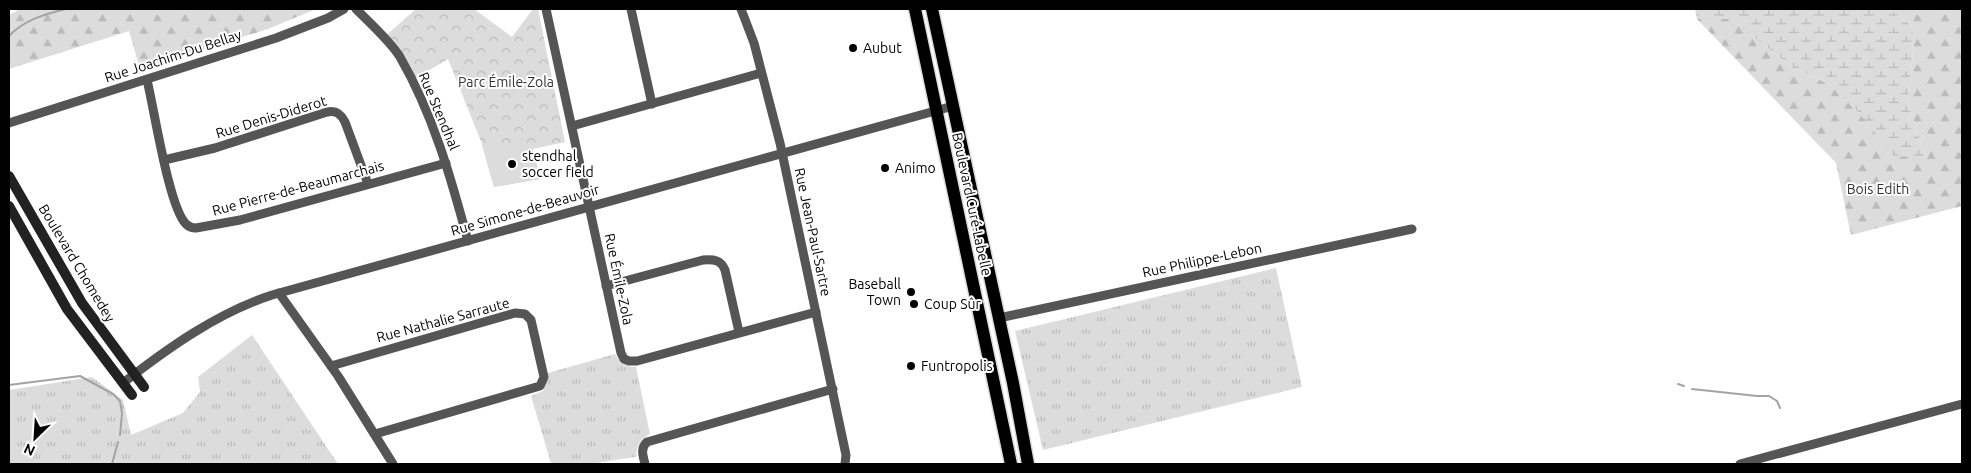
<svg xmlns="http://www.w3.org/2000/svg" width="1971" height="473" font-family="Ubuntu,sans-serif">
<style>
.grass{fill:url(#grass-tufts)}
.forest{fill:url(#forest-firs)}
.wetland{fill:url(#wetland-marsh)}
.park{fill:url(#park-crowns)}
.pitch{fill:#dcdcdc}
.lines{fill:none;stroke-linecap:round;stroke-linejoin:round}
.stream{stroke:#a3a3a3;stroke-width:2}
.primary-casing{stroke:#dbdbdb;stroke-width:15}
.street{stroke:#555;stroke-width:9}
.secondary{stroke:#222;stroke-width:10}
.primary{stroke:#000;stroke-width:12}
.poi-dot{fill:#000;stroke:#fff;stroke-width:2}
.labels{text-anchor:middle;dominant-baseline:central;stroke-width:4;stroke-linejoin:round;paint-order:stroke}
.poi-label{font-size:14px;fill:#000;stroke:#fff;text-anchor:start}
.street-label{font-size:14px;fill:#000;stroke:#fff}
.park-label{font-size:14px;fill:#333;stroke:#fff}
</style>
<defs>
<pattern id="grass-tufts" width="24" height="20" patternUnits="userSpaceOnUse" patternTransform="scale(1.25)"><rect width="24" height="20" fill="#dcdcdc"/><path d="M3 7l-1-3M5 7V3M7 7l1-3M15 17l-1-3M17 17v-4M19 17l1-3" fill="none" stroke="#bbb"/></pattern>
<pattern id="forest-firs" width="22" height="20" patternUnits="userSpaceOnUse" patternTransform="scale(1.25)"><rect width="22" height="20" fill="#dcdcdc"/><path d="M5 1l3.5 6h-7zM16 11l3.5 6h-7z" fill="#bbb"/></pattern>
<pattern id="wetland-marsh" width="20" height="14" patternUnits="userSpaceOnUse" patternTransform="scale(1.25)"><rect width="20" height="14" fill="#dcdcdc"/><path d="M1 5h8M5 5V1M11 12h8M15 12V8" fill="none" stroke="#bbb"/></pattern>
<pattern id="park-crowns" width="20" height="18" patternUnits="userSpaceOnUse" patternTransform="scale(1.25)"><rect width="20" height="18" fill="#dcdcdc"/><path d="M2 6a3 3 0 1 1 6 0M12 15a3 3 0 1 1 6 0" fill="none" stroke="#bbb"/></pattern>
</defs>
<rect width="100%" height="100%" fill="#fff"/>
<g class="grass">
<polygon points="1276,268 1302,387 1043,450 1015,331"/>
<polygon points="252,335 338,464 9,464 9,390 92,377 123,400 131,435 183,413 200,392 198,377"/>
<path d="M615,354C621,363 625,367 636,367L650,434C640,439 637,445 636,457C608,460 579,469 551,463L531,396L543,391L548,373Z"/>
</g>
<g class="forest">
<polygon points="20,9 316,9 268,29 140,69 129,31 9,69 9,15"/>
<polygon points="1890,9 1962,9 1962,206 1851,235 1836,163 1697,19 1731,19 1793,68 1829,84 1859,113 1926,158 1908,104 1915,29"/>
</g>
<polygon class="wetland" points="1695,9 1890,9 1915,29 1908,104 1926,158 1894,156 1859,113 1829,84 1793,68 1731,19 1697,19"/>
<polygon class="park" points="416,9 474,9 512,37 533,9 538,9 565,142 533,149 540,179 494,187 482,144 448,59 411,81 383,38"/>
<polygon class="pitch" points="482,145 533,149 540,179 494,187"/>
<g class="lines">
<g class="stream">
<path d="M9,36C24,20 45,14 66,9"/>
<polyline points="1678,384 1684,386"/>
<polyline points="9,385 80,376 113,394 120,401 122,413 120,435"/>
<polyline points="1692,389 1757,396 1769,396 1777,401 1780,408"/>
<polyline points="112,464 118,442"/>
</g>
<defs>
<g id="primary">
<polyline points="915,9 1011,464"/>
<polyline points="932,9 1013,383 1028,464"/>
</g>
</defs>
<use href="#primary" class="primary-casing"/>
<g class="street">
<path d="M356,9C369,22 391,42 400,57C433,114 451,178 468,241"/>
<polyline points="546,9 621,353 624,359 629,361 637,361 816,312"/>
<polyline points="631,9 652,104"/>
<polyline points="741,9 754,43 780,143 846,455 845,464"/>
<path d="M147,80C154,108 169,208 186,224C189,227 192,228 196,228L240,220L446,163"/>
<polyline points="9,123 276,38 328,18 344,9"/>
<polyline points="572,126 761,73"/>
<path d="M164,160L215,148L327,112C336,110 341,114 345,122L368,184"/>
<path d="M606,286L703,260C714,259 721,260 725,270L739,332"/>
<polyline points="279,293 338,376 393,464"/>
<polyline points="999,318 1412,229"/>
<polyline points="331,366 515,313 525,314 531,320 544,377 540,386 375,434"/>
<path d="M123,383C168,348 217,313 272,295L953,106"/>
<path d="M645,464C643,456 640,448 647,442L833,389"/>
<polyline points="1740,464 1962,404"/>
</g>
<g class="secondary">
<polyline points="9,176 82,303 144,387"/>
<polyline points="9,206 67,309 132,395"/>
</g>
<use href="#primary" class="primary"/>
</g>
<g class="poi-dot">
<circle cx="853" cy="48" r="5"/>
<circle cx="512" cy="164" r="5"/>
<circle cx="885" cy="168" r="5"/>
<circle cx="911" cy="292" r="5"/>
<circle cx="914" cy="304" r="5"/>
<circle cx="911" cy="366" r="5"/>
</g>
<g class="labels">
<g class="poi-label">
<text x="863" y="48">Aubut</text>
<text x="522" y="156">stendhal<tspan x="522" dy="16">soccer field</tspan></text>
<text x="895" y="168">Animo</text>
<text x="901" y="284" text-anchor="end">Baseball<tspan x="901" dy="16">Town</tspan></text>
<text x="924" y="304">Coup Sûr</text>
<text x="921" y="366">Funtropolis</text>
</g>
<g class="street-label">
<text transform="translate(173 56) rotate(-18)">Rue Joachim-Du Bellay</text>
<text transform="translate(439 111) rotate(67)">Rue Stendhal</text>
<text transform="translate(271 117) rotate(-17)">Rue Denis-Diderot</text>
<text transform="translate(298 188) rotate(-15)">Rue Pierre-de-Beaumarchais</text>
<text transform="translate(972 204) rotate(78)">Boulevard Curé-Labelle</text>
<text transform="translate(525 210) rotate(-16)">Rue Simone-de-Beauvoir</text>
<text transform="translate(813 232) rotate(78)">Rue Jean-Paul-Sartre</text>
<text transform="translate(1202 260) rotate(-12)">Rue Philippe-Lebon</text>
<text transform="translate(77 263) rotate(59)">Boulevard Chomedey</text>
<text transform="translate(619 279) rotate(78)">Rue Émile-Zola</text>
<text transform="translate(443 320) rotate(-15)">Rue Nathalie Sarraute</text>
</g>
<g class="park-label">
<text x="506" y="82">Parc Émile-Zola</text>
<text x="1878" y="189">Bois Edith</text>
</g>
</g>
<rect width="1971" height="473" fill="none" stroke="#000000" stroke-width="20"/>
<g transform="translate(35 438) rotate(205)" stroke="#ffffff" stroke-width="4" paint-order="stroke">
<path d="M0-4L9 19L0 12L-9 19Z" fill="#000000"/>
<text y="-8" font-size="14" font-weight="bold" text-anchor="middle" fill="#000000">N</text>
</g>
</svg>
